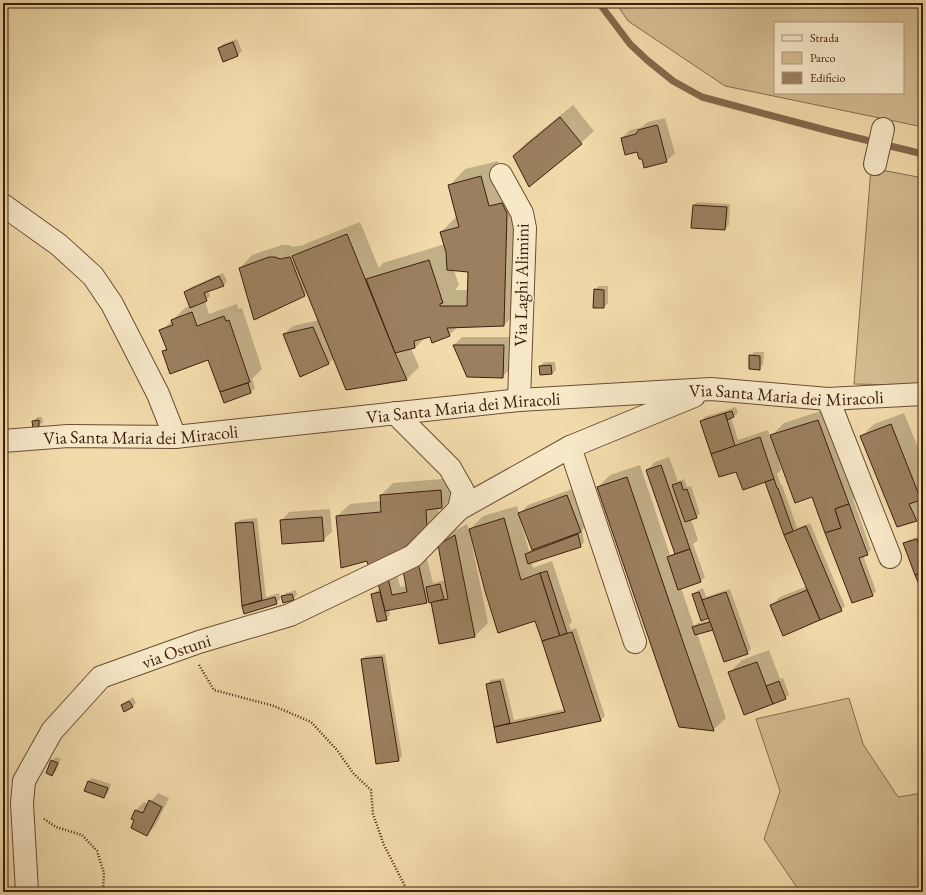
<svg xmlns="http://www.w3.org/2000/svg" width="926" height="895" font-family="'EB Garamond',serif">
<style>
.green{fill:#d3bb90;stroke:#886c4e;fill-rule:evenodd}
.shadow{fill:#0003;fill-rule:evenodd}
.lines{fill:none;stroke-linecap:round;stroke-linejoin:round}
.stream{stroke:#84694b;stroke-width:7}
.building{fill:#9b805f;stroke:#3d1e0c}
.minor-casing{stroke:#6a4d34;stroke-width:24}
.path{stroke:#3d1e0c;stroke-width:2.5;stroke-dasharray:1 2;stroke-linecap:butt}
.minor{stroke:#f7e8c8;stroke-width:22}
.labels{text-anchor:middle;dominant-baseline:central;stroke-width:3;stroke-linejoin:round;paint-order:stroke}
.street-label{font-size:18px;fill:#3d1e0c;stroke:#f7e8c8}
</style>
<rect width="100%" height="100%" fill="#f2dbab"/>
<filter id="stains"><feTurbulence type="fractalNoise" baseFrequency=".005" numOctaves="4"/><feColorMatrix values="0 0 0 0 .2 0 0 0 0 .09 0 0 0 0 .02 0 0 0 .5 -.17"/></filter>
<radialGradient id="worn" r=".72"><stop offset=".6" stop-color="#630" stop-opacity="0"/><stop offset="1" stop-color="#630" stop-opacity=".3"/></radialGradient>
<g class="green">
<path d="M616,3H914L923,8V127L725,86L628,21ZM775,23H903V93H775Z"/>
<polygon points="871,168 923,178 923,383 899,385 854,384"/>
<polygon points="849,698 863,744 898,797 923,793 923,892 800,892 764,839 780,791 756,719"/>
</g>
<g class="shadow">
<polygon points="237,39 242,51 238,55 219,48 223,44"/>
<polygon points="573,105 594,131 581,143 530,185 514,156 526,143"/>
<polygon points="665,118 675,153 666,161 643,157 622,138 630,130 642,127 648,122"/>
<path d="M498,161L505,190L519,187L520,309L504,325L459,326L449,335H431L426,337L415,348H411L419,367L407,379L334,358L329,363L301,376L284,334L293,326L319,320L307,292L304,295L240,268L252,255L282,245H288L293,247L303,245V246L305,244L360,222L379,268L383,263L445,244L441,232L457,216L449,186L465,169ZM454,270L469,272L468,290H455L459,285Z"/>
<polygon points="697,202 730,204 729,225 725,229 694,205"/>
<polygon points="223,273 227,281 224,285 208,291 210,296 205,301 209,314 237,304 238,309 242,308 262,369 252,379 255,388 251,392 224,401 208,359 163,351 167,347 161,331 185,308 190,306 185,292 189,288"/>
<polygon points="599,286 608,286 608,303 604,307 595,290"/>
<polygon points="462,337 512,337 511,368 502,377 454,345"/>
<polygon points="754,352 764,352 763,365 759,368 750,356"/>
<polygon points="544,362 555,362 556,370 552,374 540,366"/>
<polygon points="736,407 738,413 731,418 738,440 768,430 770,437 784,423 830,408 861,490 853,499 871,550 868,553 854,514 852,515 863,555 876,591 872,595 813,495 779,458 778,458 781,470 777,474 781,485 782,485 797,528 810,523 845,606 841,610 784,635 772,605 780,597 807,586 785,535 766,482 737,470 701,421 705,417"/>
<polygon points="904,413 923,460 923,513 916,520 861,437 874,424"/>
<polygon points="37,417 42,417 43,422 39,426 34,421"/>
<polygon points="669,457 678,481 684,479 687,487 691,486 700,513 696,517 691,519 698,540 693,544 705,577 701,581 681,588 694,626 697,623 710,620 693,595 697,591 703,588 706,597 730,589 751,649 747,653 713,629 697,633 726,718 713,730 598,487 610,475 640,465 670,555 675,553 647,470 655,462"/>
<polygon points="454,478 455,495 442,508 438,508 439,515 423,534 368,559 337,516 350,504 381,501 381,495 393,483"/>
<path d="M575,488L588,523L582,530L584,542L580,546L531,561L533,568L552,561L572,622L569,625L571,630L576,628L605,716L601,720L498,742L487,684L491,680L504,678L514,720L565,709L536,620L472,535H470L488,623L475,636L440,643L434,601L430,599L427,602L389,609L390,615L386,619L372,595L376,591L381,589L379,583L396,570L400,587L407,586L404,570L426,555L433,583L446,580L439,545L451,533L467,524L469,530L483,516L517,506L519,514L528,505ZM521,522H522L532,549L529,551Z"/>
<polygon points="330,509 332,532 323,540 281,521 289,512"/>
<polygon points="257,518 266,597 279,593 280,599 276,603 245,613 243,606 236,523 240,520"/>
<polygon points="921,536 923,543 923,591 905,543 908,540"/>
<polygon points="296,590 297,595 293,599 282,597 286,593"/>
<polygon points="769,650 780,679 783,678 789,695 785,698 729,673 742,660"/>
<polygon points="385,654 402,756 398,760 362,659 366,656"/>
<polygon points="133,697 136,703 132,707 122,706"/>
<polygon points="56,757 61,759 56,771 52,775 52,761"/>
<polygon points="92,778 111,784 108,793 104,797 88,782"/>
<polygon points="158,793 169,798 155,826 146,835 136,820 132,818 136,810 144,802 149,804"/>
</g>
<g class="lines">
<polyline class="stream" points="599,3 630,44 647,60 673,81 702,97 833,132 923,154"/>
</g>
<g class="building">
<polygon points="233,42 238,56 223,62 218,48"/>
<polygon points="560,117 582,144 529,187 513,156"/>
<polygon points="657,125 658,127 667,162 644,168 642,159 639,159 637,152 625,155 621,138 636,134 638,130"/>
<polygon points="481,176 489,206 502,203 507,213 504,326 447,328 450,336 432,343 430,337 414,341 415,348 395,353 366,279 429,260 443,303 440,304 440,306 467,306 468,272 447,270 446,252 440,232 459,227 448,185"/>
<polygon points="693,205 727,207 725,230 691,228"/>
<polygon points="347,234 395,353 407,380 346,390 292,256"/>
<polygon points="269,257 275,257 280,259 290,257 305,296 254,320 239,268"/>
<polygon points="219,276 224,286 204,293 207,301 190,308 184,292"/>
<polygon points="594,289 604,290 604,308 593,308"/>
<polygon points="192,312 197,326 224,316 226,321 229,320 250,382 220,392 208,360 170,374 162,351 167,350 159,330 173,325 171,320"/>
<polygon points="313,327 329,364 300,377 283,334"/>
<polygon points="453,345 504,345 503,378 467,377"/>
<polygon points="749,355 760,356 760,370 749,369"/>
<polygon points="551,365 552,374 540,375 539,366"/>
<polygon points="248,383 251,393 224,403 220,392"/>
<polygon points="732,411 734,417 727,420 725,413"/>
<polygon points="725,413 735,446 711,454 700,421"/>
<polygon points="39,420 39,427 33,428 32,421"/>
<polygon points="818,420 849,504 835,509 841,528 825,533 812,497 795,503 770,435"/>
<polygon points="891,424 921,500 909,504 917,521 897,527 860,436"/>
<polygon points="760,437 774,479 743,490 736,472 719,477 711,454"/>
<polygon points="661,465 690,549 675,554 646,470"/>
<polygon points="627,477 682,639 714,731 679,727 597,487"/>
<polygon points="774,479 777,488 778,488 793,531 784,535 765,482"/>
<polygon points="681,482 683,490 687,489 697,518 685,522 672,485"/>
<polygon points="441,490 442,508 426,510 427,528 410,548 369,568 367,561 341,568 336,516 381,512 380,495"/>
<polygon points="567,495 581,532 532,550 518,513"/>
<polygon points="849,504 868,555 859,558 873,596 852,603 825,533 841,528 835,509"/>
<polygon points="322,517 324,541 282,544 280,520"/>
<polygon points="504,518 521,580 540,573 560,636 542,641 535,621 498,633 485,591 469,529"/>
<polygon points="253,522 262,600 242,606 235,523"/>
<polygon points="806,526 842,611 820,620 784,535"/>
<polygon points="578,534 581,547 528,564 525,554"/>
<polygon points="455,535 475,637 439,644 431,602 448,599 438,545"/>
<polygon points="917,539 921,551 923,551 923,572 915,575 903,543"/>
<polygon points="690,549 701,582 678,590 667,557"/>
<polygon points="418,562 427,603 385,611 378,583 388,578 392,595 407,592 403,570"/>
<polygon points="547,571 567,633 560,636 540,573"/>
<polygon points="923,572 923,594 915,575"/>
<polygon points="440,584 444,599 429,603 426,587"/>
<polygon points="807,590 820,620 783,636 770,605"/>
<polygon points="380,592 387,620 377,622 371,594"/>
<polygon points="699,592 709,618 701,621 692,594"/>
<polygon points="726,592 748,654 724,662 702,600"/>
<polygon points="292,594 294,600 283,603 281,596"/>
<polygon points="275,597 277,604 244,614 242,606"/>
<polygon points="710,622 713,630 695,635 692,627"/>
<polygon points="572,632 601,721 497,743 494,727 565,712 542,641"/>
<polygon points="382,657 399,761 376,764 361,659"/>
<polygon points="757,662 773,704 744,715 728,672"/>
<polygon points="500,681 510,723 494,727 486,684"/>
<polygon points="779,681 786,699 773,704 766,686"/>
<polygon points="129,701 133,707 124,712 121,705"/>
<polygon points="51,760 58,763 52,776 46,773"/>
<polygon points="88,781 108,788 104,798 84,791"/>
<polygon points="149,800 162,807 147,836 131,828 134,820 131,819 135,810 143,813"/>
</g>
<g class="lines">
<defs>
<g id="minor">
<polyline points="875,164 883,129"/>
<polyline points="501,175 522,213 525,228 519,400"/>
<polyline points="3,205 59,245 93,276 112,304 158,394 175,437"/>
<polyline points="828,399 890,557"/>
<polyline points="395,413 450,468 463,491 459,509"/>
<path id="s1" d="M3,441L68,436L175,437L519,400L711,389L828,399L923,394"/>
<polyline points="570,447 635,642"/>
<path id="s2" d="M27,892L22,803L24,781L52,731L101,677L199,642L290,615L413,556L459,509L570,447L694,396"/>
</g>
</defs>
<use href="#minor" class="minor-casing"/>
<g class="path">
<polyline points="199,665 214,690 274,706 311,722 337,750 353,773 371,790 373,814 384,845 408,892"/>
<polyline points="44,819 56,827 82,835 97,851 104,873 103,892"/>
</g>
<use href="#minor" class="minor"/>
</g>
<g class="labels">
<g class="street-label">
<text transform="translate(521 285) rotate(-89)">Via Laghi Alimini</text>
<text stroke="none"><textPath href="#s1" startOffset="786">Via Santa Maria dei Miracoli</textPath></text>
<text stroke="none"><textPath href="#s1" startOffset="462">Via Santa Maria dei Miracoli</textPath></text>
<text stroke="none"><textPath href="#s1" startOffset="138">Via Santa Maria dei Miracoli</textPath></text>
<text stroke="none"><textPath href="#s2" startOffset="321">via Ostuni</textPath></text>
</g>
</g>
<rect width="926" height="895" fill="none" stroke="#f2dbab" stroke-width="16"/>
<rect x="4" y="4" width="918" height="887" fill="none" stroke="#3d1e0c" stroke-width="2"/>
<rect x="8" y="8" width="910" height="879" fill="none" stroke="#3d1e0c"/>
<rect x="774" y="22" width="130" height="72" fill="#f7e8c8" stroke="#ad977d"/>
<rect x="782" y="35" width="20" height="6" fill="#f7e8c8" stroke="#ad977d"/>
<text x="810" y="42" font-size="12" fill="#3d1e0c">Strada</text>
<rect x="782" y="52" width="20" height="12" fill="#d3bb90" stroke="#ad977d"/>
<text x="810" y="62" font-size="12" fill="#3d1e0c">Parco</text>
<rect x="782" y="72" width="20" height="12" fill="#9b805f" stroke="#ad977d"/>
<text x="810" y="82" font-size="12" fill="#3d1e0c">Edificio</text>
<rect width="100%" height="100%" filter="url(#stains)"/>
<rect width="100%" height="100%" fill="url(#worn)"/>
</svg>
